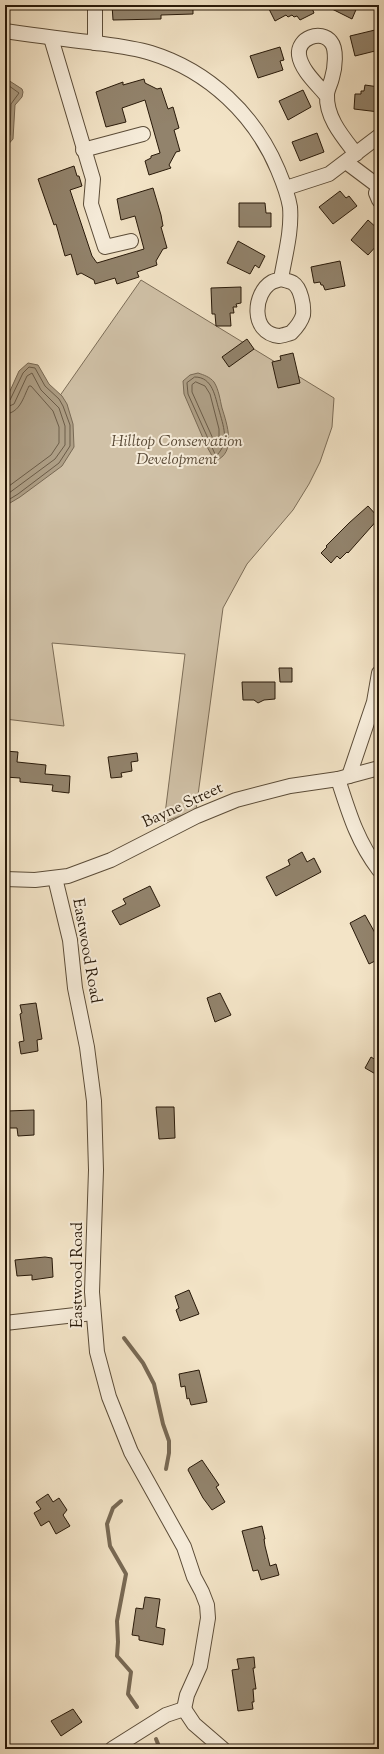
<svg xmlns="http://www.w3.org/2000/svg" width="384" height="1754" font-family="'Sorts Mill Goudy',serif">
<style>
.green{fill:#d0c1a7;stroke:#7c6d58}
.water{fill:#ae9f86;stroke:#786954}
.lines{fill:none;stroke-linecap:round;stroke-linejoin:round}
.shore{stroke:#6b5c48;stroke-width:1}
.stream{stroke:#786954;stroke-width:4}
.building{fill:#92836c;stroke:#281909}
.minor-casing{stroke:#5b4c38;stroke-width:16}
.minor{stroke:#f7eddb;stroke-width:14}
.labels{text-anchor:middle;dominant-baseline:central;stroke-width:4;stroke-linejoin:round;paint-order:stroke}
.park-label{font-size:16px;font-style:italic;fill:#5a4b38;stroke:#f7eddb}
.street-label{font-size:16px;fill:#281909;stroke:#f7eddb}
</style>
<rect width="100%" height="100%" fill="#f3e4c7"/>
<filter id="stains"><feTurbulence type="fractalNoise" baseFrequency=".005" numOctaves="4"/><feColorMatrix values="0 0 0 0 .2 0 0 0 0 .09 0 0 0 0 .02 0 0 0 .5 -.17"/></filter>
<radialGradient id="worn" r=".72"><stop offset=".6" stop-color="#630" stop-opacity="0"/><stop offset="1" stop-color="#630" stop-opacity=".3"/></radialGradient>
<polygon class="green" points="141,280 334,398 332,427 320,462 309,484 293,510 247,564 223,608 196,810 164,822 185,654 52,643 64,726 5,719 5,474"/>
<g class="water">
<polygon points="5,78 22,89 23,92 22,97 15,105 13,139 5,148"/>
<polygon points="28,363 38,365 49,384 62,396 67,404 73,424 74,447 62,466 20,497 5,506 5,402 19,371"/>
<path d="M198,373C204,375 210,377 214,382C219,390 220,400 222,408C227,424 237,453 215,461L206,445L184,394L183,381L190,375Z"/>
</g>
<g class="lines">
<g class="shore">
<polyline points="5,83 19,93 11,104 10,135 5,143"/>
<path d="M195,377C213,377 215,397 219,410C223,425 230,442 217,455L215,454L188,394L187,383Z"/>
<polygon points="196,382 205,386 210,394 219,429 219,442 217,445 214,441 192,392 192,385"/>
<polyline points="5,403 10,400 23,373 29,367 35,368 45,386 59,399 63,406 70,425 70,446 59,463 18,494 5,502"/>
<polyline points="5,408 14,404 27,376 32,373 41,390 59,408 65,426 65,445 55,459 5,496"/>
<path d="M5,414C20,413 23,398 29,386H31L53,411L59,427V443L51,455L5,489"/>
</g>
<g class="stream">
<polyline points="124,1338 143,1363 154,1384 163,1424 169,1441 169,1453 166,1469"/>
<polyline points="121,1501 113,1508 107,1524 110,1546 126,1574 117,1621 118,1642 117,1656 131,1672 128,1694 137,1707"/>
<polyline points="156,1739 160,1749"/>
</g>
</g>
<g class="building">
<polygon points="112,5 193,5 193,14 161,15 161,19 113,20"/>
<polygon points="267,5 318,5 312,8 314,13 300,20 297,16 294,17 292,15 288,17 286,15 275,21"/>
<polygon points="324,5 358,5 352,19"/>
<polygon points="375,30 379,50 355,56 350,36"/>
<polygon points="280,47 284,60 280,61 283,70 258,78 250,56"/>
<polygon points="144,79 145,83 157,89 161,88 168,109 173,107 179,128 174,130 180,151 176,152 169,165 171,168 149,175 145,161 151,158 151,156 160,153 145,100 122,108 126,122 106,127 96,92 123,82 123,85"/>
<polygon points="365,85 379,87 379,112 354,109 355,94 361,94 361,91 364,91"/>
<polygon points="303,90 311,107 288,120 279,101"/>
<polygon points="317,133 324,152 300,161 292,142"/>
<polygon points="74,166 77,176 79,176 82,186 70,190 92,256 97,263 144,249 135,216 121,220 117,199 153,188 161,215 163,226 161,227 167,248 163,249 156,261 157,265 137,272 139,277 117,284 115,278 95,284 94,280 81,273 77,275 71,254 65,256 56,224 54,225 38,179"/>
<polygon points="340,191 346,198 349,196 357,206 333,224 319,207"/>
<polygon points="239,203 265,203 266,213 271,213 271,227 239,227"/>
<polygon points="368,220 379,230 379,243 368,255 351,240"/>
<polygon points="238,241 265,256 259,268 255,265 250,274 227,263"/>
<polygon points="340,261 345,286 325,290 323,285 321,285 320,282 314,283 311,267"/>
<polygon points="241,287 241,303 236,304 237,307 233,307 234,313 230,313 231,326 216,326 215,314 212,314 211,288"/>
<polygon points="247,339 254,349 229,367 222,357"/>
<polygon points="293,353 300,383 278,388 272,362 281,360 280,356"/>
<polygon points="368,506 379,518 348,553 347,552 340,559 337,556 331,563 321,553 327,547 326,546 349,523"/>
<polygon points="279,668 292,668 292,682 280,682"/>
<polygon points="242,682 275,682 275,699 264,700 258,703 254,700 243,700"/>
<polygon points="5,751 18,752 17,762 46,765 45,774 70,776 69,793 52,791 53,785 20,782 20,778 5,777"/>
<polygon points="137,753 138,761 131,762 132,771 121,773 122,777 111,778 108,757"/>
<polygon points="302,852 307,862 314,858 321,872 276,896 266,877 290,865 288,860"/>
<polygon points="150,886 160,906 120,925 112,911 126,904 123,899"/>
<polygon points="365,915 379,940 379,959 369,964 350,923"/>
<polygon points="220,993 231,1015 215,1022 207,998"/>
<polygon points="36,1003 42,1039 37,1040 38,1051 21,1054 19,1042 24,1041 20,1014 22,1013 20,1005"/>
<polygon points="371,1057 379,1062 379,1076 365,1068"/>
<polygon points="156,1107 174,1107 175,1138 159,1139"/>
<polygon points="34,1110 34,1135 18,1136 17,1128 8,1128 7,1111"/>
<polygon points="45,1257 52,1258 53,1277 32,1280 32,1275 17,1276 15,1260"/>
<polygon points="189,1290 199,1314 180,1321 176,1310 179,1308 175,1296"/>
<polygon points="199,1370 207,1402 191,1405 189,1398 187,1399 185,1386 181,1387 179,1374"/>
<polygon points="202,1460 219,1485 216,1487 225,1502 212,1510 203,1498 188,1470 189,1468"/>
<polygon points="48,1494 53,1502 59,1498 67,1510 63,1515 70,1526 56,1534 49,1521 41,1526 34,1513 41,1509 36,1502"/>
<polygon points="262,1526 265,1539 264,1539 265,1546 270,1566 276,1564 279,1575 261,1580 258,1570 253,1571 242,1531"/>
<polygon points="145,1597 160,1599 156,1627 165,1629 163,1645 139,1640 139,1636 132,1635 136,1608 143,1609"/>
<polygon points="254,1657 255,1668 253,1668 256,1689 253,1689 254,1702 252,1702 253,1709 238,1711 232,1670 239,1669 237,1659"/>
<polygon points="73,1709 82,1722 61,1736 51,1721"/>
</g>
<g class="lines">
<defs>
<g id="minor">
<polyline points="95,5 95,43"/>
<path d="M5,31C33,35 61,39 89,42C110,45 131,47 151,53C209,71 255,115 278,170C283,182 288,194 290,207C292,231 285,255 281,279C278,280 274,281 272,282C253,293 250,333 279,336C282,336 287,334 291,333C296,328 301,322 303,315C304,306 301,288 293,283C290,281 284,280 281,279"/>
<polyline points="51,38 93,179 91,204 105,247 131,241"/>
<path d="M326,95C317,84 301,70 299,55C297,38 321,29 331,42C337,49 335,68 332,78C331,83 327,90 327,95C326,118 343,137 356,154"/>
<polyline points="83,150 143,134"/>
<polyline points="346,162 378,186"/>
<polyline points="379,186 376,193 379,200"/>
<polyline points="286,188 329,174 379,136"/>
<polyline points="349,776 374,702 379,673"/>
<path d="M338,779C349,813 357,841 379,870"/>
<polyline points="55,878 70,940 75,988 87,1047 94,1101 96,1170 92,1292 97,1352 109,1397 131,1452 184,1547 194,1577 202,1592 207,1605 208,1618 200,1666 187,1695 184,1709"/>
<polyline points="5,879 35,880 68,876 111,860 197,816 236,800 290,786 338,779 379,768"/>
<polyline points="5,1323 93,1313"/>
<polyline points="184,1709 194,1724 223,1749"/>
<polyline points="112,1749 166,1715 184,1709"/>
</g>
</defs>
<use href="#minor" class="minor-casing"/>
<use href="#minor" class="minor"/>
</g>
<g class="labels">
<g class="park-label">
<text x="177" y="442">Hilltop Conservation<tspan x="177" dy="18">Development</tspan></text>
</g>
<g class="street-label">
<text transform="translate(183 806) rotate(-25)">Bayne Street</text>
<text transform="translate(86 951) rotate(80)">Eastwood Road</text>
<text transform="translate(78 1275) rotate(-90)">Eastwood Road</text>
</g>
</g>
<rect width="384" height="1754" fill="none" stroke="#f3e4c7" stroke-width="20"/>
<rect x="6" y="6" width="372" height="1742" fill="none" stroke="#281909" stroke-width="2"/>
<rect x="10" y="10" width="364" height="1734" fill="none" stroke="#281909"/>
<rect width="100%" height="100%" filter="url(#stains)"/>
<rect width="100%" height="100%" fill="url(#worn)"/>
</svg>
